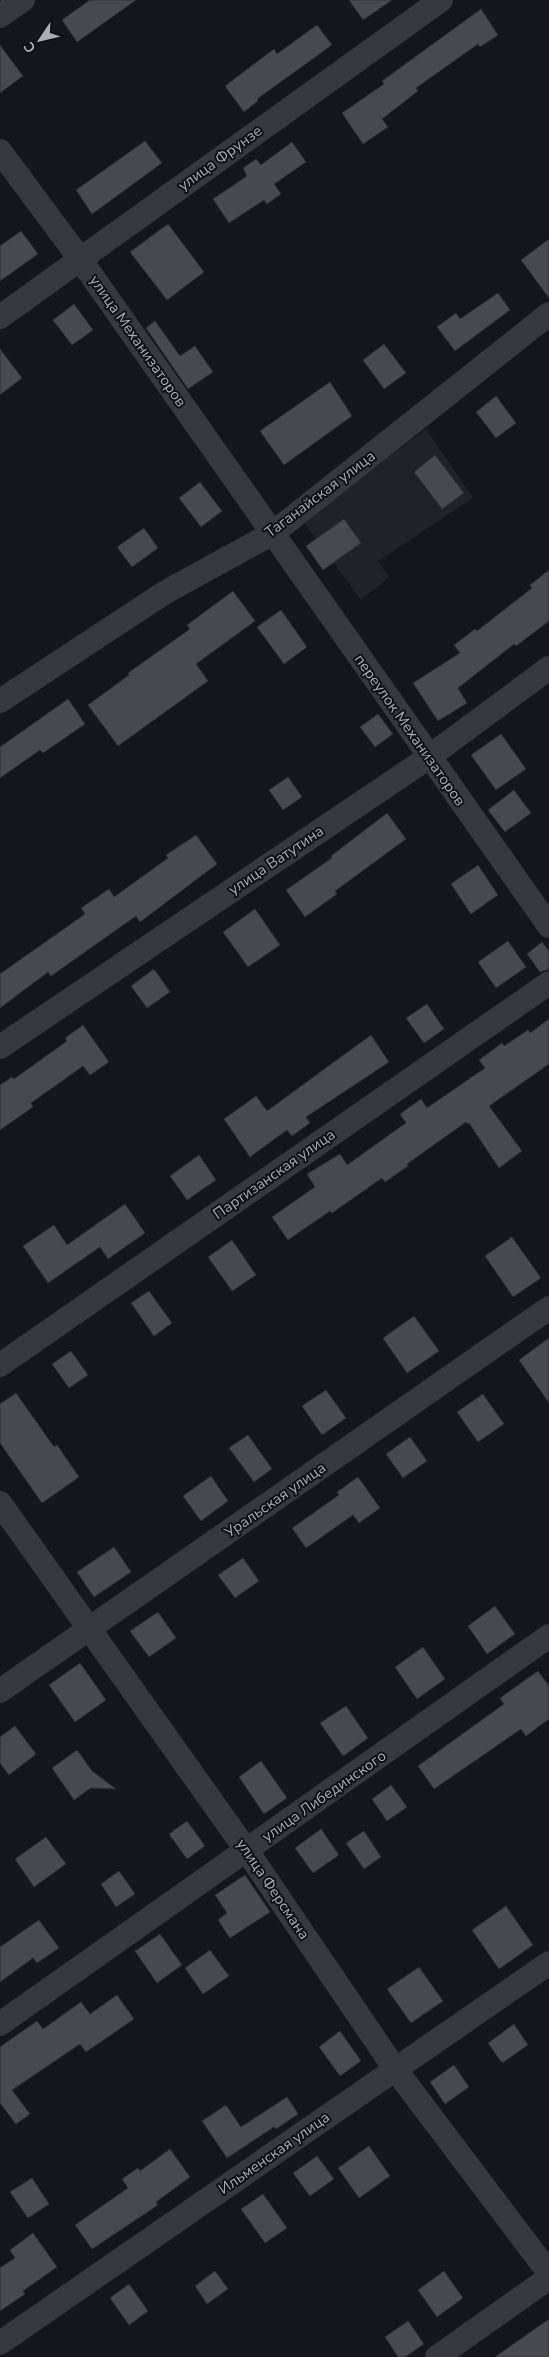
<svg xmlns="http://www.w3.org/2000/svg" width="549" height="2357" font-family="'Nunito Sans',sans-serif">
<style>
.built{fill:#212224}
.building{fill:#47494c;stroke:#303033}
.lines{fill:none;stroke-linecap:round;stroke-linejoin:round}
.street{stroke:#37383c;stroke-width:24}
.labels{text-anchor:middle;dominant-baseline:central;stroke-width:4;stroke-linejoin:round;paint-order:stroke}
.street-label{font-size:15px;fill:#a8aeb6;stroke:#101112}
</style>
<rect width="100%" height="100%" fill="#151617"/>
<polygon class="built" points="426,429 473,498 378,561 389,577 361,600 303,521"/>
<g class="building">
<polygon points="90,0 136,0 77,42 62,20"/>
<polygon points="349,0 392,0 363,20"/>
<polygon points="481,9 498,35 480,47 478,44 416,88 418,91 382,119 388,127 363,144 342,113 384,84 382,81"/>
<polygon points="317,25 332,45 257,99 258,101 244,112 225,86 274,49 277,54"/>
<polygon points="0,45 23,76 0,93"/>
<polygon points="145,141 162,163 92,214 76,190"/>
<polygon points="292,142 306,162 274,184 281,194 267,204 264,200 229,223 213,199 247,176 243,168 256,159 261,165"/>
<polygon points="168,224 204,272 167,300 130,252"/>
<polygon points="21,231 38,254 0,281 0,246"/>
<polygon points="549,239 549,298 521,260"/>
<polygon points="498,293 510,310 455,351 437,327 456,313 460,319"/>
<polygon points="74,304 93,330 72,345 53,320"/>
<polygon points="155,321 180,356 195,346 213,372 188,389 146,328"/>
<polygon points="384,344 406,373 384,389 363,360"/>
<polygon points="0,349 22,378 0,395"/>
<polygon points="330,382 352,416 284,465 260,431"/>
<polygon points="496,396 516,423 496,438 476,412"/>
<polygon points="435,455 464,493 442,509 414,472"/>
<polygon points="200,482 222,511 201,527 179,498"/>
<polygon points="344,519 361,543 323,570 306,546"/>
<polygon points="144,528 158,548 132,567 117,547"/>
<polygon points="549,570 549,621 516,646 514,644 458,688 467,703 438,721 413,683 460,653 454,645 475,629 477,631 532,588 530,585"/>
<polygon points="233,591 255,621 196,664 208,681 118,746 88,705 129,675 128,673 190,629 187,625"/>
<polygon points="281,610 307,647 284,664 257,627"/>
<polygon points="68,699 85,724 43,753 40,750 0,778 0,747"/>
<polygon points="378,714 393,734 375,747 360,727"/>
<polygon points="501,734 526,769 496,790 471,755"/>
<polygon points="288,777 302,797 283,810 269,790"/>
<polygon points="514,790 531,813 505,832 488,810"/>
<polygon points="387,813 406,839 335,891 337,894 305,917 286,890 332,858 331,856"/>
<polygon points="196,835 217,864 140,922 136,916 51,976 48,972 0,1008 0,974 85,914 81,908 109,889 114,897 168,858 166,855"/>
<polygon points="478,865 498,895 471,914 451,884"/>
<polygon points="255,909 280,945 248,967 223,932"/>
<polygon points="508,941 526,967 496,988 478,962"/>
<polygon points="542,942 549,951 549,969 540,972 527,954"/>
<polygon points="154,969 170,992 147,1008 131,986"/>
<polygon points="427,1004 444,1029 424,1043 406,1018"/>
<polygon points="549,1019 549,1064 489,1106 522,1151 499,1168 469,1123 467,1124 466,1122 407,1164 408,1166 385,1182 382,1178 332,1213 330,1211 288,1240 272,1217 315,1187 307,1174 340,1154 347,1165 406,1123 400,1114 421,1099 427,1108 485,1068 479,1060 502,1043 504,1046 528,1030 530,1033"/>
<polygon points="83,1025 109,1062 90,1075 83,1066 31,1103 33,1107 0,1130 0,1085 12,1077 14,1079 67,1041 65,1038"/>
<polygon points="371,1035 389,1062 306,1117 310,1123 292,1136 287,1130 250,1157 224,1119 256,1096 267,1111"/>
<polygon points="199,1155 216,1180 187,1200 170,1176"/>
<polygon points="125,1204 145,1233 108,1259 100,1247 48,1283 23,1246 54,1225 67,1245"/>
<polygon points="512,1237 541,1278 513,1297 485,1256"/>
<polygon points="232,1240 256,1275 232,1291 208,1257"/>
<polygon points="149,1291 172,1323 154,1336 131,1303"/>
<polygon points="414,1316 439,1351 407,1373 383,1338"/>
<polygon points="549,1338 549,1403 519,1360"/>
<polygon points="71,1351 88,1375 69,1388 52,1364"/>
<polygon points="326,1390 346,1418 322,1435 302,1406"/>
<polygon points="16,1393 54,1447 57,1445 79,1477 42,1503 0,1443 0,1404"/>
<polygon points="483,1394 504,1424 478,1442 457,1412"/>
<polygon points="248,1435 272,1469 254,1482 229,1448"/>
<polygon points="410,1437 427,1461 403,1478 386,1454"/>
<polygon points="211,1476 228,1501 201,1521 183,1496"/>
<polygon points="358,1477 380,1508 359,1523 353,1515 306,1548 292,1528 339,1495 337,1492"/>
<polygon points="114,1547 131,1572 94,1597 77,1572"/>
<polygon points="243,1558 259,1581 235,1598 218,1575"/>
<polygon points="495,1606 515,1634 487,1654 468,1626"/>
<polygon points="158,1612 176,1638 149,1657 130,1631"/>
<polygon points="423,1647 445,1679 417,1699 395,1667"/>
<polygon points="80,1663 106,1700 75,1722 49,1685"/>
<polygon points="538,1671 549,1686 549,1719 526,1736 521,1729 434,1789 418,1766 504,1704 500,1698"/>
<polygon points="346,1706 368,1738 343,1756 320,1723"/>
<polygon points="15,1726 36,1754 9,1775 0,1763 0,1737"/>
<polygon points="77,1750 92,1771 116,1789 91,1788 74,1800 52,1768"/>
<polygon points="261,1761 287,1798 264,1814 239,1777"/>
<polygon points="391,1785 407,1807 387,1821 372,1799"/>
<polygon points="187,1821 205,1846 187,1859 169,1834"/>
<polygon points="321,1829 339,1855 313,1873 295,1848"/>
<polygon points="364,1831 381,1857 364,1869 346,1843"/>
<polygon points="46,1837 66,1864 34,1887 15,1859"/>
<polygon points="119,1871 135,1894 116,1907 101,1884"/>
<polygon points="245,1875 270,1912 230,1938 218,1920 227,1913 215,1895"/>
<polygon points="506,1906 533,1945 499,1969 472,1930"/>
<polygon points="39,1920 59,1948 37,1963 33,1958 0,1982 0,1947"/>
<polygon points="160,1934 182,1965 157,1983 135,1951"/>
<polygon points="210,1950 229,1976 203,1994 185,1968"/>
<polygon points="419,1967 443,2001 411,2023 387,1989"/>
<polygon points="117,1995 134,2019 86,2052 80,2044 12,2090 30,2114 16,2124 0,2103 0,2047 37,2021 43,2029 81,2002 90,2014"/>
<polygon points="514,2024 528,2045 502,2063 488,2043"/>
<polygon points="340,2031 361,2061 340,2076 319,2047"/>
<polygon points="454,2065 469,2087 445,2104 430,2082"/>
<polygon points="287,2097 298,2114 276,2129 274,2127 227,2158 202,2121 226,2105 241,2127"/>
<polygon points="369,2146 390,2176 359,2198 338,2168"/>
<polygon points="170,2149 190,2177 156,2202 158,2205 92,2249 75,2225 128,2188 122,2179 138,2168 140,2171"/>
<polygon points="317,2156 334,2179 310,2196 293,2173"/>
<polygon points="32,2178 49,2204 28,2218 10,2192"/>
<polygon points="263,2194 287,2228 265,2243 241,2209"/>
<polygon points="33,2233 57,2267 23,2291 25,2294 0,2311 0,2268 15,2258 10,2250"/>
<polygon points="215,2271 228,2289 207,2304 195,2286"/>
<polygon points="444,2271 463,2298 437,2317 418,2290"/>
<polygon points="129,2284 148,2311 129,2325 110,2298"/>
<polygon points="549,2319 549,2357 495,2357"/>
<polygon points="408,2321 424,2344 405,2357 398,2357 385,2337"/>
</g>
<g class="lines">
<g class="street">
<polyline points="0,16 23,0"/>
<polyline points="0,151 80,259 549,926"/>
<polyline points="0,317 441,0"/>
<polyline points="0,701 164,593 273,533 549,314"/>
<polyline points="0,1047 429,757 549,668"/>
<polyline points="0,1365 549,983"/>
<polyline points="0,1503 247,1851 395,2069 549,2273"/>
<polyline points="0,1691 549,1308"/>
<polyline points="0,2024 549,1636"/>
<polyline points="0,2343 549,1963"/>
<polyline points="437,2357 549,2278"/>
</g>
</g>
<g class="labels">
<g class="street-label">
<text transform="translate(220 158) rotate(-36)">улица Фрунзе</text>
<text transform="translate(138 341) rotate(55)">улица Механизаторов</text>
<text transform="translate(320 494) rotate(-37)">Таганайская улица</text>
<text transform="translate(410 730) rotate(55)">переулок Механизаторов</text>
<text transform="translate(276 860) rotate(-34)">улица Ватутина</text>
<text transform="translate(274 1174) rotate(-35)">Партизанская улица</text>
<text transform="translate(275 1500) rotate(-35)">Уральская улица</text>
<text transform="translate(324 1796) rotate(-35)">улица Либединского</text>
<text transform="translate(273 1889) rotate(56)">улица Ферсмана</text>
<text transform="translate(274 2153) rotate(-35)">Ильменская улица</text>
</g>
</g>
<g transform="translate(40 40) rotate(235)" stroke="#101112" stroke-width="4" paint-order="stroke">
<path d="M0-4L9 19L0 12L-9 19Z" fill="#a8aeb6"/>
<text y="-8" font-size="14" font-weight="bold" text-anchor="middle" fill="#a8aeb6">С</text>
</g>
</svg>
